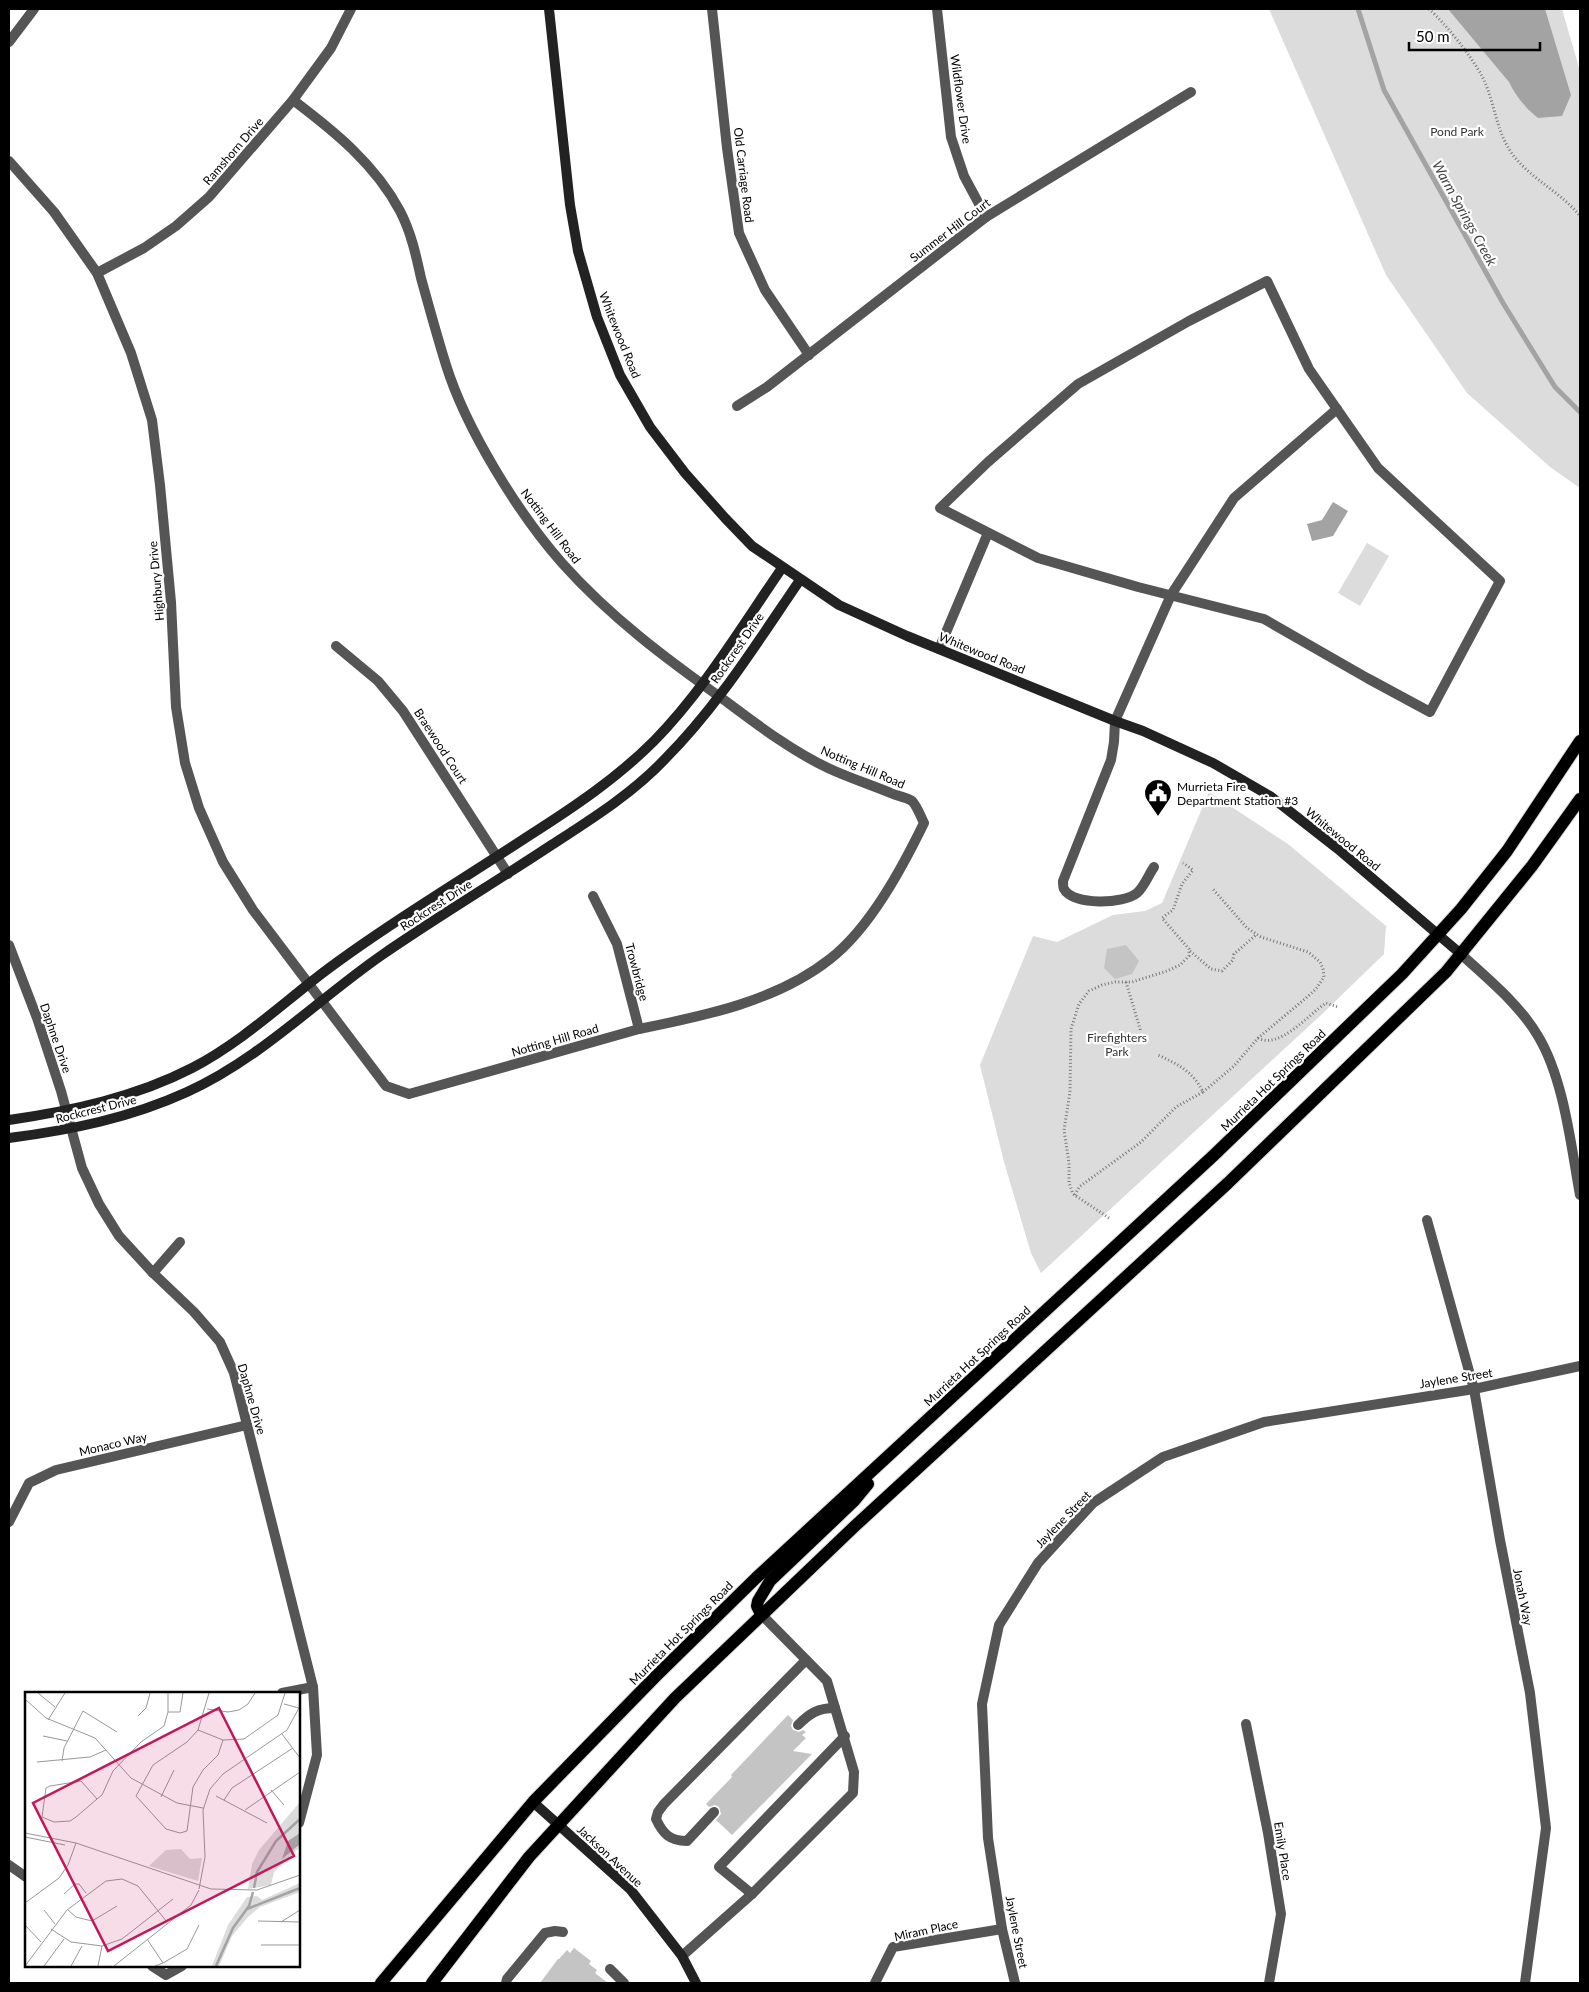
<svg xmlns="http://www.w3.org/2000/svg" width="1589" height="1992" font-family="Lato,sans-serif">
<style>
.green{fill:#dcdcdc}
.water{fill:#a3a3a3}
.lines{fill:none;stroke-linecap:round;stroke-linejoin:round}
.stream{stroke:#a3a3a3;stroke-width:5}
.building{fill:#c4c4c4}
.primary-casing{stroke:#dbdbdb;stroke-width:14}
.path{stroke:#777;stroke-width:3;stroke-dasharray:1 2.5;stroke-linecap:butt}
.lane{stroke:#555;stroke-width:10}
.street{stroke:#555;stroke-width:10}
.secondary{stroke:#222;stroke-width:10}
.primary{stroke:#000;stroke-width:12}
.labels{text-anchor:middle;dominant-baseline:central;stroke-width:4.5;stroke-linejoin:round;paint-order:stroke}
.street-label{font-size:12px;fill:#000;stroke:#fff}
.park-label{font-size:12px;fill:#333;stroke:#fff}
.poi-label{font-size:12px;fill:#000;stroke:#fff;text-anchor:start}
.water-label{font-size:14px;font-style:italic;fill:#444;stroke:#fff}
.inset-river{fill:none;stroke:#a3a3a3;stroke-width:2.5}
.inset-road{fill:none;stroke:#999;stroke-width:1}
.view{fill:#c2185b;fill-opacity:0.15;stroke:#c2185b;stroke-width:2.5}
.inset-edge{fill:none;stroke:#000;stroke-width:2.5}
</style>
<rect width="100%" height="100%" fill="#fff"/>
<g class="green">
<polygon points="1269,9 1562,9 1580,71 1580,488 1550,467 1467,393 1386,275"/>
<polygon points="1367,543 1389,556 1360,606 1338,593"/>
<polygon points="1209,792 1288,844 1386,926 1384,954 1319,1017 1041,1273 1031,1253 1004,1162 980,1065 1033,936 1057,942 1113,915 1145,911 1162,903"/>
</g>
<g class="water">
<path d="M1448,9H1545L1571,95L1562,116L1538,118C1526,109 1515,95 1509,82Z"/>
<polygon points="1333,502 1348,511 1333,536 1312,541 1307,524 1322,520"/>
</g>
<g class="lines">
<polyline class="stream" points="1358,9 1384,90 1503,303 1555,387 1580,412"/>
</g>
<g class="building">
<polygon points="1126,945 1139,961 1132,974 1115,979 1104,968 1107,949"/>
<polygon points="788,1715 793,1720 791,1726 793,1730 799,1732 803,1730 806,1732 802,1735 806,1738 793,1751 812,1754 732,1835 716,1820 721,1814 719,1807 715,1805 709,1807 706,1804 732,1777 731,1775"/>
<polygon points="574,1948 591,1961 589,1964 597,1970 595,1973 608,1983 540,1983 558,1959 559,1959 567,1950 570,1953"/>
</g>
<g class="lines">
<defs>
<g id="primary">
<polyline points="761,1614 757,1606 758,1601 770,1581 854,1501 868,1484"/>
<polyline points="381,1983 533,1802 655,1677 756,1578 1213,1156 1402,974 1461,909 1507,851 1580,741"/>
<polyline points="432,1983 529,1857 675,1698 856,1525 1228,1183 1446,972 1532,866 1580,799"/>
</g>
</defs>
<use href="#primary" class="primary-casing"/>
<g class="path">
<path d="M1429,9C1446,24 1472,57 1483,78C1495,103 1496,132 1513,155C1532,180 1561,192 1580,216"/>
<polyline points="1190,951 1211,969 1222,971 1233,960 1234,954 1256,935"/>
<polyline points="1126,982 1141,1032"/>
<path d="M1258,1038C1279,1050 1309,1014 1326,1003L1338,1007"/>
<polyline points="1203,1092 1234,1066 1258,1038 1306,998 1316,989 1324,977 1323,969 1320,962 1308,952 1261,937 1247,928 1212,888"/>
<path d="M1075,1195L1079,1187L1141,1142L1176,1107L1203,1092C1193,1071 1177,1064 1158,1055"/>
<polyline points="1109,1218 1073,1194 1069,1183 1069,1163 1064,1130 1070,1092 1071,1029 1079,1004 1089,991 1102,985 1115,982 1132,982 1167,971 1180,965 1189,956 1189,949 1162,918 1173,910 1182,884 1193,870 1183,863"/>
</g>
<g class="lane">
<polygon points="1267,281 1309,369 1378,468 1500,581 1430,712 1367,678 1264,619 1138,587 1038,558 940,508 988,462 1078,384 1189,321"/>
<polyline points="939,649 988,533"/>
<path d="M1154,867C1149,874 1144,887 1137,893C1124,904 1073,906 1064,889C1063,887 1063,884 1063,881L1111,760L1114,742L1115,721L1171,595L1234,498L1337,409"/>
<path d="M798,1725C810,1713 818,1708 835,1708"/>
<path d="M714,1812L687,1841C670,1841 663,1834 656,1819L658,1812L664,1804L806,1660"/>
<polyline points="752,1894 719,1867 845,1736"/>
<polyline points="682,1956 752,1894 853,1793 854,1772 827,1681 761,1614"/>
<polyline points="610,1969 624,1983"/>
<polyline points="506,1983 507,1979 545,1933 555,1931 563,1932"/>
</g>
<g class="street">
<polyline points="712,9 727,148 739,233 765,290 809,355"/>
<polyline points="937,9 951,137 964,176 986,217"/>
<polyline points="9,42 34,9"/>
<path d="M9,161L54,212L97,273L131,353L152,420L160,485L171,602L176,707L185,763L199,808L223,862L253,910L386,1086L409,1094L639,1029C704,1016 777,1001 830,959C870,928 902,868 924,823C921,817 917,806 912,801C908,798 899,796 893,794C872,785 849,778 828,768C792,751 759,726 727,702C668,660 611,618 562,563C518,513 466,429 446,365C437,336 429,307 421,278C416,255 411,232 400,211C375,164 334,131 293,100"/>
<polyline points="97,273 144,248 176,226 209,197 293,100 331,48 351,9"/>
<polyline points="737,406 767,387 986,217 1191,92"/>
<polyline points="336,646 378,681 403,711 508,874"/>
<polyline points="593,896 617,944 639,1029"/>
<polyline points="9,945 37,1018 61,1091 82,1168 99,1204 119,1236 153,1273 194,1312 220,1342 234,1373 313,1687 317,1755 299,1823"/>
<path d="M1462,955C1489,980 1519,1004 1538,1036C1564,1079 1571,1146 1580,1195"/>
<polyline points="1427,1220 1474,1389 1500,1540 1530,1693 1546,1828 1525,1983"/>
<polyline points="153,1273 180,1242"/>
<polyline points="9,1522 29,1483 56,1470 247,1425"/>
<polyline points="282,1693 313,1687"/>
<polyline points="1246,1724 1268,1833 1281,1914 1269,1983"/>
<polyline points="9,1865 26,1877"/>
<polyline points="152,1966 166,1975 182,1966"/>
<polyline points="875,1983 893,1947 1002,1929"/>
<polyline points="1015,1983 1002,1929 988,1838 982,1704 999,1625 1038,1563 1093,1503 1163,1457 1264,1422 1474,1389 1580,1366"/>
</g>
<g class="secondary">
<polyline points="549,9 570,205 578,251 597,317 620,375 650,427 685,473 725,518 752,546 839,605 907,636 1115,721 1143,731 1213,763 1270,796 1338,849 1462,955"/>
<path d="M9,1120C71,1111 136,1097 192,1068C236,1045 272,1013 311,982C341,958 374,936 406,915C447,888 489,862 530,835C574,807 617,778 654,741C704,690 742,626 782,568"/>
<path d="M9,1138C71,1130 130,1118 187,1092C260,1059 317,1000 382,955C437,917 494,883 550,846C590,820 632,794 665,759C718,706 758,641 800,580"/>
<polyline points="533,1802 630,1889 682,1956 696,1983"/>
</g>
<use href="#primary" class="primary"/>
</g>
<defs>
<symbol id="civic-pin" viewBox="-11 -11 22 30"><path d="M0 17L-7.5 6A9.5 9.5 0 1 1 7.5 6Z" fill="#000" stroke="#fff"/><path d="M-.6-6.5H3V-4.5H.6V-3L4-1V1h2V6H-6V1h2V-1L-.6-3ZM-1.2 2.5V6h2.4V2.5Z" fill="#fff"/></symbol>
</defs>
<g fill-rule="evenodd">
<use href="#civic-pin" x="1142" y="777" width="32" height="43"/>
</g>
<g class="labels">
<g class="street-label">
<text transform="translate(961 99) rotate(82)">Wildflower Drive</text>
<text transform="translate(233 151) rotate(-49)">Ramshorn Drive</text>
<text transform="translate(744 175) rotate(83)">Old Carriage Road</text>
<text transform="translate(950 230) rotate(-37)">Summer Hill Court</text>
<text transform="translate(620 335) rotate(68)">Whitewood Road</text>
<text transform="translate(551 526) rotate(53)">Notting Hill Road</text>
<text transform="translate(156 581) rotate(-95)">Highbury Drive</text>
<text transform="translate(737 648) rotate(-55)">Rockcrest Drive</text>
<text transform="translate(982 653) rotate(22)">Whitewood Road</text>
<text transform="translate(441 746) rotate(57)">Braewood Court</text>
<text transform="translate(863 767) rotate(23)">Notting Hill Road</text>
<text transform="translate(1343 839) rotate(39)">Whitewood Road</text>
<text transform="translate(436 905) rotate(-33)">Rockcrest Drive</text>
<text transform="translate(637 972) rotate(75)">Trowbridge</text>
<text transform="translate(56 1038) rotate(71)">Daphne Drive</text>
<text transform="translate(555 1040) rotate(-16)">Notting Hill Road</text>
<text transform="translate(1273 1080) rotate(-44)">Murrieta Hot Springs Road</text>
<text transform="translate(96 1109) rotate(-14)">Rockcrest Drive</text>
<text transform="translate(977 1356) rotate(-43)">Murrieta Hot Springs Road</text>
<text transform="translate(1456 1378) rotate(-9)">Jaylene Street</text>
<text transform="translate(252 1399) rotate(74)">Daphne Drive</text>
<text transform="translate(113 1444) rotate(-13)">Monaco Way</text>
<text transform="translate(1063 1519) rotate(-46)">Jaylene Street</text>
<text transform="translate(1523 1597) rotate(79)">Jonah Way</text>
<text transform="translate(681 1633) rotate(-45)">Murrieta Hot Springs Road</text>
<text transform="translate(1283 1851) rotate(81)">Emily Place</text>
<text transform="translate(610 1856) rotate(43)">Jackson Avenue</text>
<text transform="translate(926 1930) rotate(-12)">Miram Place</text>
<text transform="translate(1017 1932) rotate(79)">Jaylene Street</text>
</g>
<g class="park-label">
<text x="1457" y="131">Pond Park</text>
<text x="1117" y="1037">Firefighters<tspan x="1117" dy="14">Park</tspan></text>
</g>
<g class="poi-label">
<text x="1177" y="786">Murrieta Fire<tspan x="1177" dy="14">Department Station #3</tspan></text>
</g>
<g class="water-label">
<text transform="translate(1465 213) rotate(61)">Warm Springs Creek</text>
</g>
</g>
<g transform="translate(25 1692)">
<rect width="275" height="275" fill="#fff"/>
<path d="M275,110V155L249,180L246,193L223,197L227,172L234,158ZM156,157L165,167L177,166L173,189L124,174L141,158ZM275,191V200L235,215L223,225L207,244L194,274H187L203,233L222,205L232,204L237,208Z" fill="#dcdcdc"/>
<path d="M275,141V152L257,167L263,149Z" fill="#a3a3a3"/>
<path class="inset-river" d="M229,196L232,180L251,149L275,127M222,217L275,196M191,274L208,236L224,214L228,200"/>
<path class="inset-road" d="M13,1L30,15M184,1L173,38L162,50L128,73L111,104L141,137L155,141L162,139L168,95L178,78L193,63L198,48M0,7L21,26L70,46L106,86L152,111L178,116M259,12L274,16M182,17L203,20L214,18L223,12L230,1M143,20H155L158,1M113,24L121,16L125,1M23,28L40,1M173,38L198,48L219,47L253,23L260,1M257,42L275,66M18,44L42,49M37,69L39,56L58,19L92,40M12,70L65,65L81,58M246,98L259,113M191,104L242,131M136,105L149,78M72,107L56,89L25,94L21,96L17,125L29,130L45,129L51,125L72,107L77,103L88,79L116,50L139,34L143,20V1M199,108L207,96L268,56M220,118L275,80M0,141L51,151L186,197L232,198L275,183M0,145L40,153M174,197L180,165L178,118L185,97L198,82L262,38L275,14M39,202L50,192H54L61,201M0,211L34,186L43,173L51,151M19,218L30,232M43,218L51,225L67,229L92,214M233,229L275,230M256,230L275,218M0,233L16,250M26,237L46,250L77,254L97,247L148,207M122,247L138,271L130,274M236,253H275M138,271L162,257L174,233M0,274L42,218L81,189L97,187L113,194L142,230M19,274L39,247M46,274L57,254M73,274L77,254M89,274L166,213L174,198"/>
<path class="view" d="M194,16L269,164L83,259L8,111Z"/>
<rect width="275" height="275" class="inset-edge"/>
</g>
<rect width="1589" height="1992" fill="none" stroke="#000000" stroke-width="20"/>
<path d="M1409 42v8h131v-8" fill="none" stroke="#000000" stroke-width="2.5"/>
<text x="1416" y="42" font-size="15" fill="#000000" stroke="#ffffff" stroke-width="4" paint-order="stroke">50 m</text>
</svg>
